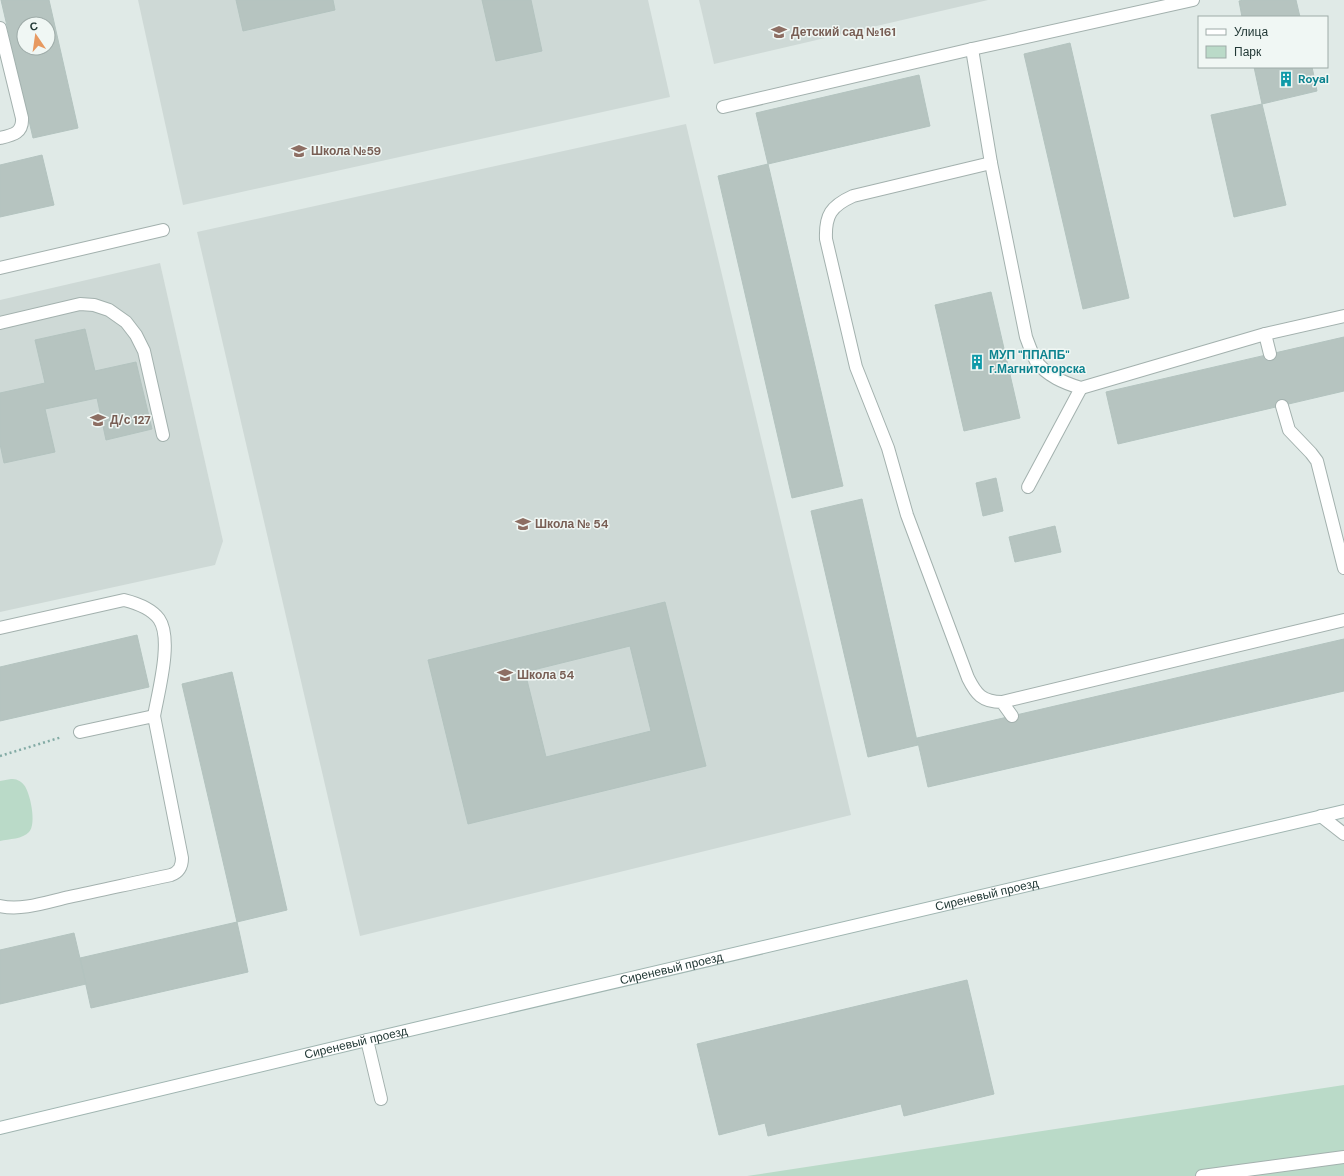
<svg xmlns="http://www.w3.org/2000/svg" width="1344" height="1176" font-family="'DM Sans',sans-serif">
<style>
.built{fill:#ced9d6}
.green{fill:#badac8}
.building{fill:#b6c4c0;stroke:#b3c3bf;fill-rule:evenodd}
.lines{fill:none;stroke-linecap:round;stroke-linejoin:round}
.service-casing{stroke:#a3b1ae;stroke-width:14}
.secondary-casing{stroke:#a0b5b1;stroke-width:14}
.path{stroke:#83aba5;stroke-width:2.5;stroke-dasharray:2 3;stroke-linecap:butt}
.service{stroke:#fff;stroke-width:12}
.secondary{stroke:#fff;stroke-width:12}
.labels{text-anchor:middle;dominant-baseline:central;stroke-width:3;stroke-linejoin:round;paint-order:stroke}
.education-label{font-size:12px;font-weight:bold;fill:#785e54;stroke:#f0f7f4;text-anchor:start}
.culture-label{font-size:12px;font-weight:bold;fill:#0d838f;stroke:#f0f7f4;text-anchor:start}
.street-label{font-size:12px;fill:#223936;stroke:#f0f7f4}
</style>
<rect width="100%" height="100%" fill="#e0eae7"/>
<g class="built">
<polygon points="138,0 648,0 670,97 183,205"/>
<polygon points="699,0 988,0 714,64"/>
<polygon points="686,124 851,815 360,936 197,232"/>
<polygon points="160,263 223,541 215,565 0,612 0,300"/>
</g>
<g class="green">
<path d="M11,779C16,779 20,780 24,785C30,792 37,824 29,832C23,839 9,839 0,841V781Z"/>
<polygon points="1344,1085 1344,1176 747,1176"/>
</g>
<g class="building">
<path d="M1,0H49L78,128L33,138ZM24,24H48V48H24Z"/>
<polygon points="236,0 333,0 335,10 243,31"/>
<polygon points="482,0 531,0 542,51 496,61"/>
<polygon points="1244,0 1296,0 1300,17 1242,17 1239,1"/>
<polygon points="1070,43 1129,298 1083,309 1024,54"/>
<polygon points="1254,67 1312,67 1317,91 1262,104"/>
<polygon points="919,75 930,126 768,164 756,113"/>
<polygon points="1262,104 1286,205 1234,217 1211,115"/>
<polygon points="42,155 54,205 0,217 0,165"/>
<polygon points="768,164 843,486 792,498 718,176"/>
<polygon points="991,292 1020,418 964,431 935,305"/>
<polygon points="85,329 95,371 136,362 152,429 106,440 97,398 45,409 55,452 4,463 0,444 0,393 45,383 35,340"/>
<polygon points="1344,337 1344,391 1118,444 1106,392"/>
<polygon points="996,478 1003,511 983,516 976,483"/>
<polygon points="862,499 918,745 868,757 811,511"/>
<polygon points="1055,526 1061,552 1015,562 1009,537"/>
<path d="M665,602L706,766L468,824L428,660ZM630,646L651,731L546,757L525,672Z"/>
<polygon points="137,635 149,687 0,721 0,667"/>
<polygon points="1344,639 1344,691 928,787 917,738"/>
<polygon points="232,672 287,910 237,922 182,684"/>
<polygon points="237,922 248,972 91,1008 80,958"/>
<polygon points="74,933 86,984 0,1004 0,950"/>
<polygon points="967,980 994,1094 904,1116 901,1104 768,1136 765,1123 719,1135 697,1044"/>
</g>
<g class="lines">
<defs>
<g id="service">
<path d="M0,28L22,118C23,133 13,135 0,138"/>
<path d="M972,49L991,163L1026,337C1029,345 1032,354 1036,361C1047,376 1064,383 1081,388L1265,334L1344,316"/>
<polyline points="723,107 972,49 1193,0"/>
<path d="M991,163L853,196C831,206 825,215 826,239L856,367L888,448L907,515L968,678C976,694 982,702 1002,702L1012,716"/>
<polyline points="0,268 163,230"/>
<polyline points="0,323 80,304 94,305 109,310 126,322 136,335 144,351 163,435"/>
<polyline points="1265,334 1270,354"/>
<polyline points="1282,406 1289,430 1311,453 1317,461 1344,568"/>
<polyline points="1028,487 1081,388"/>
<path d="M0,628L124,600C136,603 151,608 159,619C173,639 158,693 154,716"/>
<polyline points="1002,702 1344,620"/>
<polyline points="1321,816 1344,834"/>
<path d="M0,906C22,911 47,902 69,897C103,890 137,882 171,875C179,872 182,867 182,858L154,716L80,732"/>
<polyline points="367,1040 381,1099"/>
<polyline points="1202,1176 1344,1157"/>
</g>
<g id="secondary">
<path id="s1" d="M0,1128L367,1040L1344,811"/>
</g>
</defs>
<use href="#service" class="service-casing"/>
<use href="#secondary" class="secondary-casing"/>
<polyline class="path" points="0,756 62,737"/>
<use href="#service" class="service"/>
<use href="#secondary" class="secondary"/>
</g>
<defs>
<symbol id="school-bare" viewBox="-9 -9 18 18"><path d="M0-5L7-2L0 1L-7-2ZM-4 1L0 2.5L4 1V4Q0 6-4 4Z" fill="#8d6e63" stroke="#f0f7f4" stroke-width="2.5" paint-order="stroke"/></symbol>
<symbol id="building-bare" viewBox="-9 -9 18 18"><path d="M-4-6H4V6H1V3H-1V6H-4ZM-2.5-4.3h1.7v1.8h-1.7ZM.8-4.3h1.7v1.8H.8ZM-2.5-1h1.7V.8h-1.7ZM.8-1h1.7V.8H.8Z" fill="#0f9aa8" stroke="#f0f7f4" stroke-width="2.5" paint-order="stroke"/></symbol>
</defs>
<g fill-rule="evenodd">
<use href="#school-bare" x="768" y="21" width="22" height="22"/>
<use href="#building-bare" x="1275" y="68" width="22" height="22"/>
<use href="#school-bare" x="288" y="140" width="22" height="22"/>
<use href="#building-bare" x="966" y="351" width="22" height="22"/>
<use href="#school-bare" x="87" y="409" width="22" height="22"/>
<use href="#school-bare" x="512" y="513" width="22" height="22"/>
<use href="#school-bare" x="494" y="664" width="22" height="22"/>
</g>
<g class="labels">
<g class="education-label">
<text x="791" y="32">Детский сад №161</text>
<text x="311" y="151">Школа №59</text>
<text x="110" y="420">Д/с 127</text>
<text x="535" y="524">Школа № 54</text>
<text x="517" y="675">Школа 54</text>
</g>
<g class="culture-label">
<text x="1298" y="79">Royal</text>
<text x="989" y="355">МУП "ППАПБ"<tspan x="989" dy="14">г.Магнитогорска</tspan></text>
</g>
<g class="street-label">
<text stroke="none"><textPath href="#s1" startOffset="1014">Сиреневый проезд</textPath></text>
<text stroke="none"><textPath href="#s1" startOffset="690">Сиреневый проезд</textPath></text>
<text stroke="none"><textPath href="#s1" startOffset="366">Сиреневый проезд</textPath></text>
</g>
</g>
<rect x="1198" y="16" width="130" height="52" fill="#f0f7f4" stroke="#9eaba8"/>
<rect x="1206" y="29" width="20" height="6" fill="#ffffff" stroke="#9eaba8"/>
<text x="1234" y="36" font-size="12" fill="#223936">Улица</text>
<rect x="1206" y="46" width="20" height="12" fill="#badac8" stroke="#9eaba8"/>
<text x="1234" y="56" font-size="12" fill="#223936">Парк</text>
<g transform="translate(36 36) rotate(347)"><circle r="19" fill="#f0f7f4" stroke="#9eaba8"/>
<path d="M0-3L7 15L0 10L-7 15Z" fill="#e79960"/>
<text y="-6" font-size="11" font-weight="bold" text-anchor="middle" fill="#223936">С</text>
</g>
</svg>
